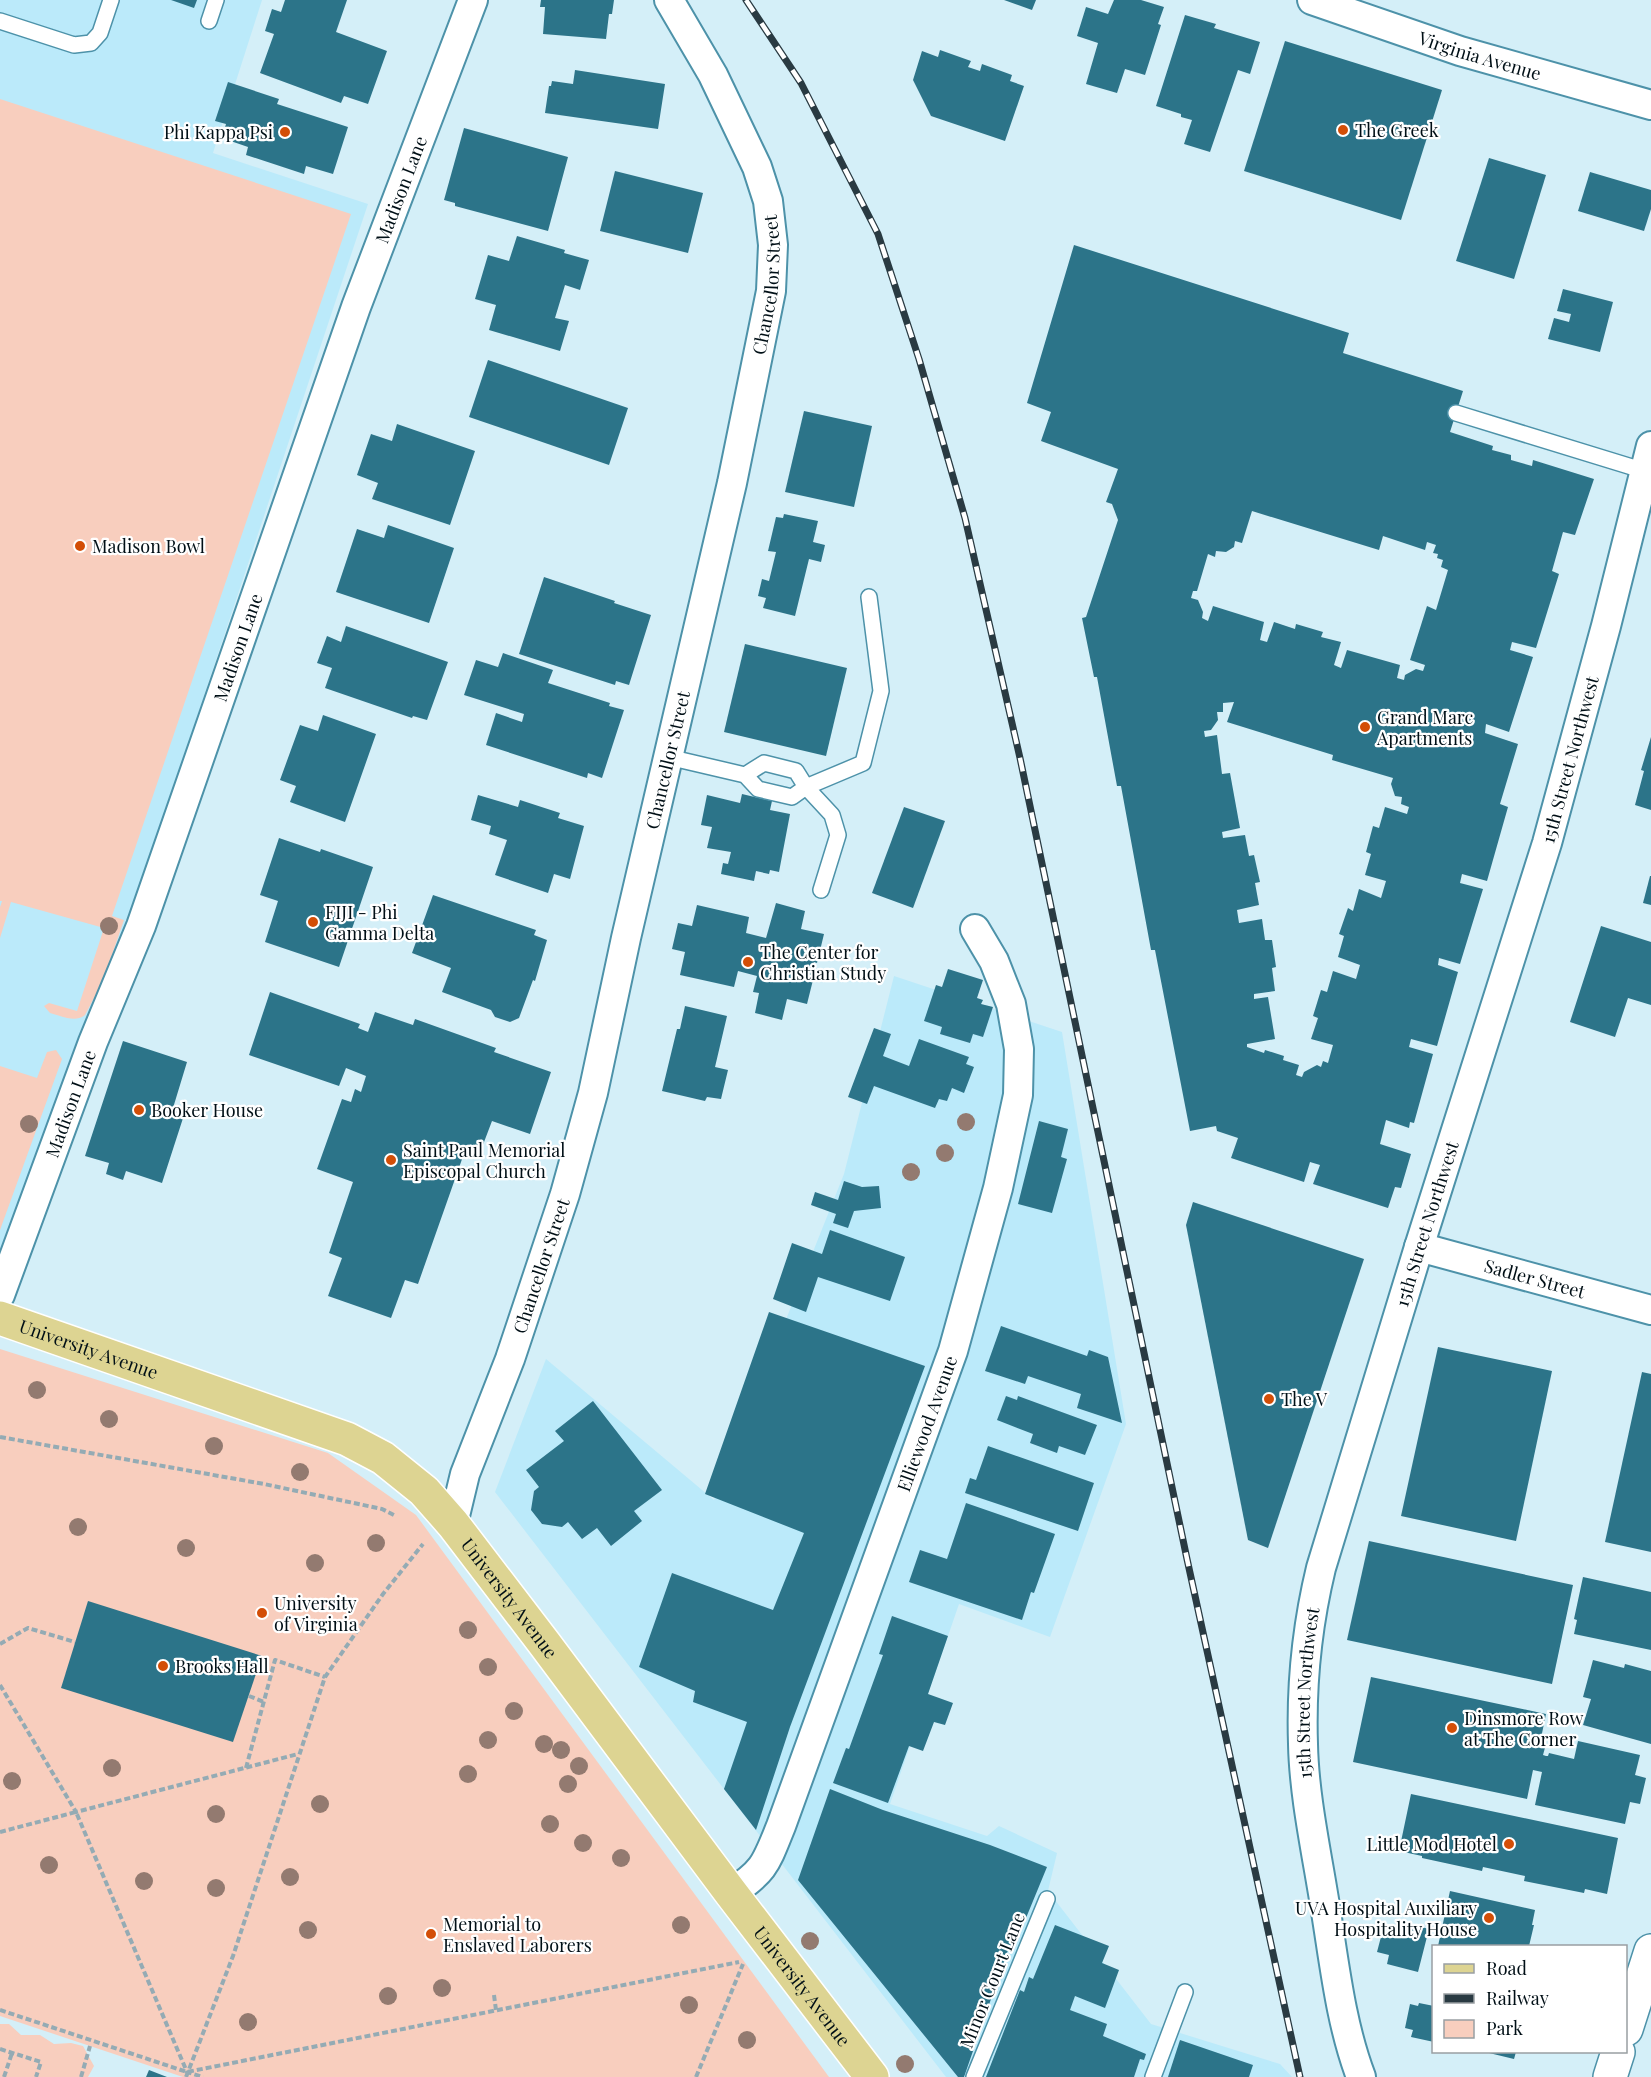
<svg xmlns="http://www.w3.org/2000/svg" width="1651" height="2077" font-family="'Playfair Display',serif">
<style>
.built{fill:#bbeafa}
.green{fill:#f8cebe}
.building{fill:#2c7489;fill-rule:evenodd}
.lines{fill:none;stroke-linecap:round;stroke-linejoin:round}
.lane-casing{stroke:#4d92a9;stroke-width:18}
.street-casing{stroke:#4d92a9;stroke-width:32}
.secondary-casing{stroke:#4d92a9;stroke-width:36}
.primary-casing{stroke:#fff;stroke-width:36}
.path{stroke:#94abb4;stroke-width:4;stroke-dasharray:6 3;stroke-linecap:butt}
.lane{stroke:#fff;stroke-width:15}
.street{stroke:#fff;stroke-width:28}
.secondary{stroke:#fff;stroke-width:33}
.primary{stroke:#ddd492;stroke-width:33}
.rail-casing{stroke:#293a42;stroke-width:7}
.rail{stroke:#fff;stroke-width:4.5;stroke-dasharray:14;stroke-linecap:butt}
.tree{fill:#937a70}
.poi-dot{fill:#d34e07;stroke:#fff;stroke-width:2}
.labels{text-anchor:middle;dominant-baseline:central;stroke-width:4.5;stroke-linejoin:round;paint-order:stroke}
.street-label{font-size:18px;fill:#000f16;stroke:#fff}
.poi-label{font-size:18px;fill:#000f16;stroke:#fff;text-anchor:start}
</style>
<rect width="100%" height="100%" fill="#d4eff8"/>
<g class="built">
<polygon points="0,0 262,0 213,153 368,204 0,1308"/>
<polygon points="894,976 1062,1032 1126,1424 1050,1637 959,1604 890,1804 987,1836 999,1826 1057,1853 1048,1891 1151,2024 1280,2064 1292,2077 946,2077 495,1492 546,1359 714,1500 844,1174"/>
</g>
<g class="green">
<path d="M0,99L351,214L112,916L124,920L103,981L85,1015C76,1023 61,1016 50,1013L44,1006L49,1003L77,1011L104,928L11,902L0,938V907L2,901H0Z"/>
<polygon points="56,1050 62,1059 0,1230 0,1066 37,1078 47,1052"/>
<polygon points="0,1349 328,1453 416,1515 829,2077 183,2077 0,2016"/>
<polygon points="0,2024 9,2024 21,2035 40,2035 54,2044 71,2043 83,2046 94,2066 88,2077 0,2077"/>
</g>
<g class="building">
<polygon points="171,0 197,0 194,8"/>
<polygon points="285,0 347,0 336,32 387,51 368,104 344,96 341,103 260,73 274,34 265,31 272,9 281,12"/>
<polygon points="541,0 614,0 612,14 609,14 606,39 543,34 545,7 540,7"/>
<polygon points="1004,0 1036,0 1032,10"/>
<polygon points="1114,0 1141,0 1164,7 1158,24 1161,25 1145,75 1125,69 1117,93 1086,84 1098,43 1077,36 1086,7 1108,14"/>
<polygon points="1185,15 1216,24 1214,28 1260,42 1250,74 1238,70 1210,152 1184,144 1192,120 1181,117 1181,114 1156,106"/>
<polygon points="1285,41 1442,90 1401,220 1244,171"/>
<polygon points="940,50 971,61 968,67 980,71 982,64 1012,75 1010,81 1024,86 1005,141 931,116 913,80 922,51 938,57"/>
<polygon points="575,70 665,84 658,129 545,113 549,86 551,86 552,81 573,84"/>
<polygon points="228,82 279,99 277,104 348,127 333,174 306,166 304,174 246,155 248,147 222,138 226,124 215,121"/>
<polygon points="464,128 568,157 548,231 455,206 455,203 444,200"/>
<polygon points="1489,158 1546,175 1514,279 1456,261"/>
<polygon points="615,171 703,193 688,253 600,231"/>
<polygon points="1590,172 1651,190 1651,209 1644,231 1578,211"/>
<polygon points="517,236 565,250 564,253 589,260 580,290 565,285 555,318 569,321 560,351 489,330 496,305 475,299 488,255 509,261"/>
<path d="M1074,245L1349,333L1343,353L1463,391L1450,432L1493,446L1492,450L1511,455V460L1532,466L1533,460L1594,479L1575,535L1563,532L1552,571L1559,574L1536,648L1512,642L1510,650L1533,657L1509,732L1486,724L1485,733L1518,744L1500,804L1508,807L1487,881L1462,874L1460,883L1483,889L1460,964L1439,958L1438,965L1458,972L1437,1046L1411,1039L1409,1047L1433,1054L1414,1123L1410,1122L1409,1128L1386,1120L1380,1144L1411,1154L1401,1188L1395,1187L1388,1208L1313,1184L1320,1165L1310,1162L1304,1182L1231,1158L1238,1138L1217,1131L1216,1126L1190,1131L1155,950H1151L1121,786H1117L1097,677H1094L1082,618L1086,617L1118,520L1112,504L1106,502L1118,469L1041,441L1051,412L1027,403ZM1252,511L1379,550L1383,536L1425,550L1427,542L1436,545L1433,553L1438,554L1437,558L1443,560L1441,567L1448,570L1436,610L1427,606L1410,660L1425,665L1423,671L1416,669L1405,675L1404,680L1397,678L1400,665L1347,650L1341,668L1334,665L1341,642L1321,637L1323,632L1296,624L1295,629L1274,622L1267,642L1260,640L1264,622L1213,606L1208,621L1202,618L1203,612L1198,600L1191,598L1193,591H1197L1208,554L1215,557L1216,551L1226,552L1234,547L1235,541L1242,543ZM1234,702L1227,722L1333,755L1332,760L1393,778L1391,784L1395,796L1402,797L1401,804L1409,807L1407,814L1385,807L1379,828L1373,826L1366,852L1371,854L1365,875L1386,881L1381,898L1359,889L1353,911L1348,908L1339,934L1344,936L1338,957L1360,965L1356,979L1333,971L1327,992L1321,990L1313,1016L1318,1018L1311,1039L1333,1045L1328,1063L1323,1061L1321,1067L1317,1065L1304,1072L1302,1077L1296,1075L1299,1065L1283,1060L1284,1056L1265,1050L1264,1053L1247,1047V1044L1275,1039L1268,997L1254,999V994L1275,991L1272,968L1276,967L1272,940H1265L1262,919L1239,923L1237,910L1259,905L1255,883L1260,882L1254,855L1249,856L1245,835L1223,838L1222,832L1240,828L1230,773L1222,774L1217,735L1205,737L1204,731L1211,730L1218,720L1217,712H1223V703Z"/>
<polygon points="1563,289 1613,302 1600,352 1548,339 1554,318 1569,322 1571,314 1557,311"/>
<polygon points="488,360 628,408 609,465 469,417"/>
<polygon points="804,411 872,426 854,507 785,492"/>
<polygon points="397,424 475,451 450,525 372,499 378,483 357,475 371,434 392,441"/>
<polygon points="784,514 818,521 813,542 825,545 821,562 809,559 795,616 763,608 766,598 758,596 762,579 769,581 776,552 768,551 776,517 783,518"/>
<polygon points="388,525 454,548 429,623 336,592 357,529 384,538"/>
<polygon points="544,577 615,601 614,603 651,615 629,685 616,681 615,685 519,654"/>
<polygon points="346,626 448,662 427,720 413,716 412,718 325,688 332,668 317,663 327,636 341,642"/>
<polygon points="745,644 847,668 826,756 724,732"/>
<polygon points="503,653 553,670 548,683 610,703 609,706 624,710 602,778 588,773 587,778 486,745 496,713 522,722 524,714 464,695 476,660 498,667"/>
<polygon points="323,715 376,734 345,822 290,802 296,786 280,780 300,725 318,731"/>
<polygon points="1651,737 1651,810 1635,805 1644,771 1641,770"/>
<polygon points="742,794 772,801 770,810 790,814 779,872 770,870 769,874 756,871 754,881 721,874 723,863 728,864 731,852 707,848 712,827 701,825 707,795 740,803"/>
<polygon points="478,795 518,807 520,800 560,813 558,818 584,826 570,879 554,874 548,893 495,875 507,840 489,834 491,826 471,820"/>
<polygon points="904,807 945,821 913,908 872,893"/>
<polygon points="279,838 320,852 321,849 373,867 339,967 265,942 278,901 260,895"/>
<polygon points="1650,876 1651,876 1651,905 1643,903"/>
<polygon points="433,895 536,930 534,935 547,940 535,981 533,980 519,1018 510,1022 495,1017 491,1010 442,992 451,968 412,953"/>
<polygon points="776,903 805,911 801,929 824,934 817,963 814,962 811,975 814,976 807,1004 787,999 782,1020 755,1013 759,993 753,992 757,976 738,971 734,987 680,975 685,952 672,949 678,923 692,926 697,905 749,917 746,933 766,938"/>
<polygon points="1601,926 1651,942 1651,1005 1628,998 1615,1037 1570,1022"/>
<polygon points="948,969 983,980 977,998 983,1000 981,1004 993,1007 983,1037 973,1034 970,1043 940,1034 942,1027 924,1021 936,985 942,987"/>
<polygon points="270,992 360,1024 358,1028 368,1032 375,1012 413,1025 415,1019 496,1048 494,1052 551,1072 530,1134 492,1121 481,1150 467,1145 418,1284 405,1280 391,1318 328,1296 342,1258 329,1253 353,1182 317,1169 342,1099 351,1102 355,1089 361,1092 366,1076 346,1068 339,1086 249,1055"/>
<polygon points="685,1006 727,1016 715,1067 728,1070 721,1099 707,1097 705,1101 662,1091 677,1029 680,1029"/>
<polygon points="874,1028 891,1034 883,1056 909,1066 919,1039 969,1057 966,1064 974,1067 964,1093 952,1088 947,1101 939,1099 935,1108 874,1086 867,1104 848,1097"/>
<polygon points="123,1041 187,1062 173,1108 185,1112 162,1183 126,1171 123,1180 106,1174 109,1163 85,1156"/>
<polygon points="1039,1121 1068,1129 1061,1157 1067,1159 1052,1213 1018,1204"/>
<polygon points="844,1181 862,1187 879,1186 881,1208 854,1211 848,1228 833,1223 836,1214 811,1205 815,1192 838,1200"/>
<polygon points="1193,1202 1364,1259 1268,1548 1248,1540 1186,1225"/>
<polygon points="830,1230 905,1257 890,1301 818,1277 806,1312 773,1299 792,1243 822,1254"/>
<polygon points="769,1312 925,1366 790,1727 756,1830 724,1789 747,1722 693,1702 695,1691 639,1667 672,1573 773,1610 804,1533 705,1494"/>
<polygon points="1001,1326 1087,1356 1089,1350 1108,1357 1122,1423 1077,1408 1081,1394 1028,1376 1025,1384 985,1371"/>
<polygon points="1438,1347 1552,1371 1516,1541 1401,1516"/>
<polygon points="1642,1372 1651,1374 1651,1552 1605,1542"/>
<polygon points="1006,1396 1017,1400 1018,1396 1097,1425 1085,1455 1059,1446 1057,1453 1030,1443 1033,1434 997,1420"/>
<polygon points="593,1401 662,1490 634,1511 642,1521 611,1546 597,1528 582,1539 568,1522 562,1527 542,1524 531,1510 534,1491 539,1487 526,1470 564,1441 555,1431"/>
<polygon points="988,1446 1094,1483 1078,1531 965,1493 970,1478 976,1480"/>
<polygon points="966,1503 1055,1534 1034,1593 1031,1592 1022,1620 909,1582 920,1550 947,1559"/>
<polygon points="1369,1541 1573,1585 1552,1684 1347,1640"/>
<polygon points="1583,1577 1651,1592 1651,1650 1574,1634 1577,1620 1574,1619"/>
<polygon points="88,1601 262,1656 233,1742 61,1688"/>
<polygon points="892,1616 948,1636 928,1694 953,1703 945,1725 934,1722 923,1751 909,1746 888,1803 833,1783 846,1748 849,1749 883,1655 879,1654"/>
<polygon points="1593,1660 1624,1668 1625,1664 1651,1671 1651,1744 1583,1725 1591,1699 1583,1697"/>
<polygon points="1371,1677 1546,1714 1540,1743 1546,1744 1543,1755 1546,1756 1548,1756 1549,1753 1574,1759 1578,1741 1640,1755 1635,1775 1646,1778 1640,1804 1630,1802 1625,1824 1535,1805 1542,1772 1533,1770 1527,1799 1353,1762"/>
<polygon points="830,1789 883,1810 990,1845 1047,1867 1012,1952 1008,1950 964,2077 958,2077 798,1880"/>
<polygon points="1411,1794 1618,1838 1607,1894 1585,1889 1584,1893 1524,1881 1525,1876 1483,1867 1482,1871 1422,1858 1422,1856 1399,1851"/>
<polygon points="1450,1891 1535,1910 1532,1925 1534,1925 1529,1946 1438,1946"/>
<polygon points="1398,1921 1429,1929 1418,1972 1387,1964 1389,1955 1377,1952 1382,1933 1394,1936"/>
<polygon points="1055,1925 1109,1946 1102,1963 1119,1970 1105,2008 1075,1996 1070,2010 1107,2024 1103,2036 1146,2054 1144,2060 1140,2059 1134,2077 986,2077 1020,1990 1024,1992 1029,1977 1033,1979"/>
<polygon points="1419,2003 1434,2006 1434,2042 1411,2037 1413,2030 1405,2028 1410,2004 1418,2006"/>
<polygon points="1180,2040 1253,2065 1249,2077 1168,2077"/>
<polygon points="1485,2052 1516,2052 1514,2059"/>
<polygon points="149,2070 167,2077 146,2077"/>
</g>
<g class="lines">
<defs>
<g id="lane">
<polyline points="0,21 74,45 91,43 100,33 111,0"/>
<polyline points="209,21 216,0"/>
<polyline points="1456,413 1645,471"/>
<polyline points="668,757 745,775 758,789 792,797 806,787 796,771 764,763 745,775"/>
<polyline points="821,890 838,835 832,815 806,787 863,763 881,691 869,597"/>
<polyline points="974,2077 1047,1899"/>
<polyline points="1153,2077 1185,1992"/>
</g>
<g id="street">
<path id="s1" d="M1312,0L1460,51L1651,105"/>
<path id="s2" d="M1419,1247L1651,1310"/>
<path id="s3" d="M0,1295L93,1042L141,926L356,307L473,0"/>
<path id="s4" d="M453,1524L465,1474L510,1359L565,1194L593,1093L626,938L732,483L771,291L773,245L768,201L757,167L713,75L669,0"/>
<path id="s5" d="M731,1893C765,1871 766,1863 781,1826L953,1351L998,1188L1018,1095L1019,1049L1011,1004L994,961L975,929"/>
<path id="s6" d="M1361,2077C1341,2024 1335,1968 1326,1912C1318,1859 1304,1798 1303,1744C1301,1684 1307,1626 1321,1568L1419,1247L1547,843L1606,626L1651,446"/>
</g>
<g id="secondary">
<polyline points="1626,2029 1651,1951"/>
<polyline points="1610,2077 1618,2052"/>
</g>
<g id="primary">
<path id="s7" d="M0,1318L347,1439L383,1458L424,1491L453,1524L544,1643L731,1893L872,2077"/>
</g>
</defs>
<use href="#lane" class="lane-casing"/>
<use href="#street" class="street-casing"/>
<use href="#secondary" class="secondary-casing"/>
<use href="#primary" class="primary-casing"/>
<g class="path">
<polyline points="0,1437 264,1484 382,1509 396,1516"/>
<polyline points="0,1644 28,1628 75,1642"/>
<polyline points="0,1685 76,1812 298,1754"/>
<polyline points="249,1696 264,1702"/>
<polyline points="246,1768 275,1660 325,1677"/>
<polyline points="0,1832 76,1812 187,2072 203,2077"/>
<polyline points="494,1995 496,2010"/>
<polyline points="0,2010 187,2072 739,1962"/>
<polyline points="0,2049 41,2062 36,2077"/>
<polyline points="4,2077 12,2053"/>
<polyline points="81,2077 90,2046"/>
<polyline points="186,2077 233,1956 325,1677 383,1594 423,1544"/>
<polyline points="696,2077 743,1964"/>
</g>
<use href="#lane" class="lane"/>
<use href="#street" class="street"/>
<use href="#secondary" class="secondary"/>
<use href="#primary" class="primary"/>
<defs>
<polyline id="rail" points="746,0 801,83 878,234 919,359 965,518 1020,758 1187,1559 1300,2077"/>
</defs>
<use href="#rail" class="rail-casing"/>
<use href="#rail" class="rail"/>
</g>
<g class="tree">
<circle cx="109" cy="926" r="9"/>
<circle cx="966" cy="1122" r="9"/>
<circle cx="29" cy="1124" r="9"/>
<circle cx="945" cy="1153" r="9"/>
<circle cx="911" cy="1172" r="9"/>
<circle cx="37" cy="1390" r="9"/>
<circle cx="109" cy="1419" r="9"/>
<circle cx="214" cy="1446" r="9"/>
<circle cx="300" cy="1472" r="9"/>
<circle cx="78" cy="1527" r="9"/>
<circle cx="376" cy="1543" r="9"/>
<circle cx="186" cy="1548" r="9"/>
<circle cx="315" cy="1563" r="9"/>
<circle cx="468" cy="1630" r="9"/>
<circle cx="488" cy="1667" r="9"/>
<circle cx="514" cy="1711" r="9"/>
<circle cx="488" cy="1740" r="9"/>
<circle cx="544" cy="1744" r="9"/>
<circle cx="561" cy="1750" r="9"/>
<circle cx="579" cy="1766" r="9"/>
<circle cx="112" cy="1768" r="9"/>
<circle cx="468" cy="1774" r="9"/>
<circle cx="12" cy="1781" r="9"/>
<circle cx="568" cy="1784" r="9"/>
<circle cx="320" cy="1804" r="9"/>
<circle cx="216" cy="1814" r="9"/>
<circle cx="550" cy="1824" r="9"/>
<circle cx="583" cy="1843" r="9"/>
<circle cx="621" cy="1858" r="9"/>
<circle cx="49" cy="1865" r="9"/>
<circle cx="290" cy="1877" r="9"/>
<circle cx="144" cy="1881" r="9"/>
<circle cx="216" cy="1888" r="9"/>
<circle cx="681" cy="1925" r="9"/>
<circle cx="308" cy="1930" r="9"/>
<circle cx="810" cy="1941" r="9"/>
<circle cx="442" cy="1988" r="9"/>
<circle cx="388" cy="1996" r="9"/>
<circle cx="689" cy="2005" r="9"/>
<circle cx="248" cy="2022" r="9"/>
<circle cx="747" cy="2040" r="9"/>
<circle cx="905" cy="2064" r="9"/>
</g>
<g class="poi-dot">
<circle cx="1343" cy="130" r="6"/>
<circle cx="285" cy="132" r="6"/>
<circle cx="80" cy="546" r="6"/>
<circle cx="1365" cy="727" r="6"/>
<circle cx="313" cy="922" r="6"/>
<circle cx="748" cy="962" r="6"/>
<circle cx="139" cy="1110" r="6"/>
<circle cx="391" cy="1160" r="6"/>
<circle cx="1269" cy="1399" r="6"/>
<circle cx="262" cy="1613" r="6"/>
<circle cx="163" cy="1666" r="6"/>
<circle cx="1452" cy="1728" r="6"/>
<circle cx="1509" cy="1844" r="6"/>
<circle cx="1489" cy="1918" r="6"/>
<circle cx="431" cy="1934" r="6"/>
</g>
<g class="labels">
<g class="street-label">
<text stroke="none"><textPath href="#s1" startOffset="177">Virginia Avenue</textPath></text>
<text stroke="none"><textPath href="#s3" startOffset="1176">Madison Lane</textPath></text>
<text stroke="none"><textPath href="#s4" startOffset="1281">Chancellor Street</textPath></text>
<text stroke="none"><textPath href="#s3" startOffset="690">Madison Lane</textPath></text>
<text stroke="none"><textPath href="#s4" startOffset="795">Chancellor Street</textPath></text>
<text stroke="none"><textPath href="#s6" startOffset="1362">15th Street Northwest</textPath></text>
<text stroke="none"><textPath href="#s3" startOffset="204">Madison Lane</textPath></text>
<text stroke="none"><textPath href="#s6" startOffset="876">15th Street Northwest</textPath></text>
<text stroke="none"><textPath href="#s4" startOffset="273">Chancellor Street</textPath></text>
<text stroke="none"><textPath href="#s2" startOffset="120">Sadler Street</textPath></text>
<text stroke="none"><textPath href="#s7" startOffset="94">University Avenue</textPath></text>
<text stroke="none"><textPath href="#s5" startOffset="514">Elliewood Avenue</textPath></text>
<text stroke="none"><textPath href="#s7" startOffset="598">University Avenue</textPath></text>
<text stroke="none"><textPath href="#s6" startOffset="390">15th Street Northwest</textPath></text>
<text transform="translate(992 1980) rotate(-68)">Minor Court Lane</text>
<text stroke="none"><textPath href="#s7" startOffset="1084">University Avenue</textPath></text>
</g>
<g class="poi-label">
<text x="1355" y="130">The Greek</text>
<text x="273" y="132" text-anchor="end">Phi Kappa Psi</text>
<text x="92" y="546">Madison Bowl</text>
<text x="1377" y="717">Grand Marc<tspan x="1377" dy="21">Apartments</tspan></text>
<text x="325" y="912">FIJI - Phi<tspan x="325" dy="21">Gamma Delta</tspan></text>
<text x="760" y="952">The Center for<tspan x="760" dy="21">Christian Study</tspan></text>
<text x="151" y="1110">Booker House</text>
<text x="403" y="1150">Saint Paul Memorial<tspan x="403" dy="21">Episcopal Church</tspan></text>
<text x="1281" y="1399">The V</text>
<text x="274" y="1603">University<tspan x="274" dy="21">of Virginia</tspan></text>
<text x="175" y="1666">Brooks Hall</text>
<text x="1464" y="1718">Dinsmore Row<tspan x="1464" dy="21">at The Corner</tspan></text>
<text x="1497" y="1844" text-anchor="end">Little Mod Hotel</text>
<text x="1477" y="1908" text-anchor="end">UVA Hospital Auxiliary<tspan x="1477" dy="21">Hospitality House</tspan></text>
<text x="443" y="1924">Memorial to<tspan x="443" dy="21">Enslaved Laborers</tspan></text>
</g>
</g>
<rect x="1432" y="1945" width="195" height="108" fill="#ffffff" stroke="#999fa2" stroke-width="1.5"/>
<rect x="1444" y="1964" width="30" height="9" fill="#ddd492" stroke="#999fa2" stroke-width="1.5"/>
<text x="1486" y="1975" font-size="18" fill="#000f16">Road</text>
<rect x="1444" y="1994" width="30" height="9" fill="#293a42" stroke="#999fa2" stroke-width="1.5"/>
<text x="1486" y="2005" font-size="18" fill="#000f16">Railway</text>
<rect x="1444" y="2020" width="30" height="18" fill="#f8cebe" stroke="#999fa2" stroke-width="1.5"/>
<text x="1486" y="2035" font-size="18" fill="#000f16">Park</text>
</svg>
